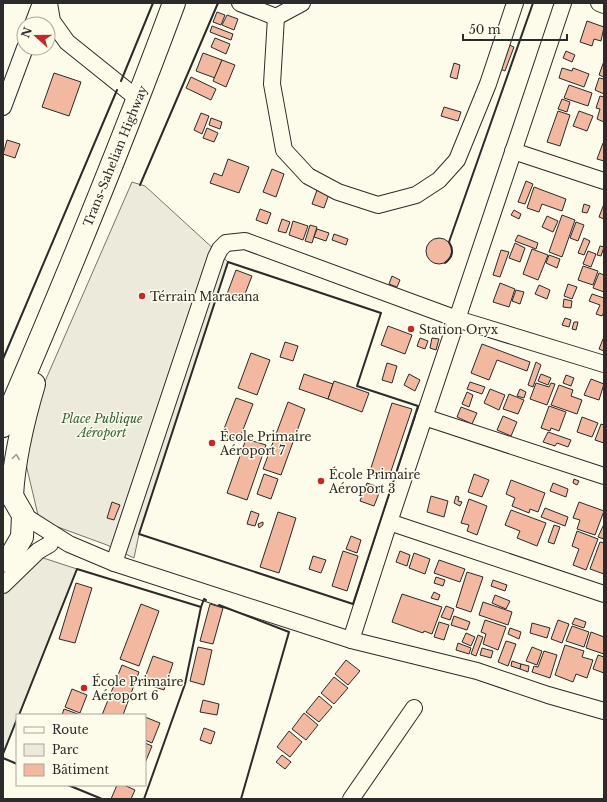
<svg xmlns="http://www.w3.org/2000/svg" width="607" height="802" font-family="'Libre Baskerville',serif">
<style>
.green{fill:#ecebdb;stroke:#74746e}
.building{fill:#f2b8a0;stroke:#2b2b2b}
.lines{fill:none;stroke-linecap:round;stroke-linejoin:round}
.minor-casing{stroke:#2b2b2b;stroke-width:18}
.highway-casing{stroke:#2b2b2b;stroke-width:24}
.minor{stroke:#fdfbea;stroke-width:16}
.highway{stroke:#fdfbea;stroke-width:22}
.wall{stroke:#2b2b2b;stroke-width:2}
.oneway{stroke:#9e9d94}
.poi-dot{fill:#c62828;stroke:#fdfbea;stroke-width:1.5}
.labels{text-anchor:middle;dominant-baseline:central;stroke-width:3;stroke-linejoin:round;paint-order:stroke}
.street-label{font-size:12px;fill:#2b2b2b;stroke:#fdfbea}
.poi-label{font-size:12px;fill:#2b2b2b;stroke:#fdfbea;text-anchor:start}
.park-label{font-size:12px;font-style:italic;fill:#34623c;stroke:#fdfbea}
</style>
<rect width="100%" height="100%" fill="#fdfbea"/>
<g class="green">
<polygon points="132,182 145,186 228,262 139,534 134,558 107,545 47,523 38,515 24,456 36,402"/>
<polygon points="28,553 77,569 19,715 17,715 17,719 3,754 3,568"/>
</g>
<g class="building">
<polygon points="217,12 225,15 221,25 213,22"/>
<polygon points="227,15 238,19 234,30 222,25"/>
<polygon points="587,21 604,27 601,41 594,39 592,46 580,42"/>
<polygon points="212,26 233,34 231,40 210,32"/>
<polygon points="215,38 230,44 226,54 211,47"/>
<polygon points="507,44 514,47 505,71 498,68"/>
<polygon points="566,51 575,55 572,62 563,58"/>
<polygon points="203,53 222,60 215,78 196,71"/>
<polygon points="222,60 235,65 226,87 213,81"/>
<polygon points="604,61 604,77 599,75"/>
<polygon points="454,63 460,65 457,79 450,77"/>
<polygon points="562,68 572,71 573,68 589,74 584,87 559,78"/>
<polygon points="54,73 81,82 69,116 42,107"/>
<polygon points="191,77 216,89 211,100 186,88"/>
<polygon points="599,78 604,79 604,94 595,90"/>
<polygon points="569,85 592,93 588,106 564,98"/>
<polygon points="600,96 604,97 604,122 597,119 600,109 596,108"/>
<polygon points="562,99 570,102 567,112 558,109"/>
<polygon points="444,107 461,112 458,121 441,116"/>
<polygon points="558,111 570,115 560,146 547,142"/>
<polygon points="579,111 593,116 587,131 573,126"/>
<polygon points="201,113 209,116 202,134 194,130"/>
<polygon points="211,118 222,122 220,129 209,125"/>
<polygon points="207,128 218,133 214,142 203,138"/>
<polygon points="7,140 20,144 15,158 3,154"/>
<polygon points="603,143 604,143 604,161 597,159"/>
<polygon points="228,159 249,167 239,193 210,183 214,173 222,176"/>
<polygon points="272,169 284,174 276,197 263,192"/>
<polygon points="526,181 533,184 525,204 518,202"/>
<polygon points="534,187 566,199 562,211 542,204 539,212 527,208"/>
<polygon points="317,190 329,194 324,208 312,204"/>
<polygon points="584,204 590,206 587,213 582,212"/>
<polygon points="604,204 604,219 599,217"/>
<polygon points="260,209 271,213 267,224 256,220"/>
<polygon points="514,210 521,214 519,219 511,215"/>
<polygon points="562,215 575,220 562,257 549,252"/>
<polygon points="547,216 558,221 553,232 542,227"/>
<polygon points="282,219 290,222 286,233 278,231"/>
<polygon points="293,221 308,226 303,240 289,235"/>
<polygon points="576,222 584,225 578,241 570,238"/>
<polygon points="310,225 317,227 312,243 305,241"/>
<polygon points="317,229 329,233 326,241 314,237"/>
<polygon points="334,234 348,239 346,245 332,240"/>
<polygon points="518,235 538,243 536,249 515,241"/>
<circle cx="439" cy="251" r="13"/>
<polygon points="584,238 590,241 584,255 578,253"/>
<polygon points="515,243 525,248 520,262 509,258"/>
<polygon points="600,246 604,247 601,256 597,255"/>
<polygon points="532,249 548,255 538,280 523,274"/>
<polygon points="501,250 509,252 500,277 493,275"/>
<polygon points="588,251 596,254 591,267 583,264"/>
<polygon points="549,255 560,259 557,268 546,263"/>
<polygon points="583,266 598,271 593,285 578,280"/>
<polygon points="236,270 252,276 243,299 227,294"/>
<polygon points="599,273 604,275 604,292 593,288"/>
<polygon points="392,276 400,280 397,287 389,284"/>
<polygon points="500,283 515,289 509,307 493,302"/>
<polygon points="568,284 577,287 572,299 564,296"/>
<polygon points="539,285 550,290 547,299 535,294"/>
<polygon points="516,290 524,292 520,304 512,301"/>
<polygon points="592,294 604,298 604,312 602,316 596,314 600,305 589,301"/>
<polygon points="564,299 572,301 571,308 563,307"/>
<polygon points="565,318 571,320 569,327 562,325"/>
<polygon points="574,322 578,322 576,330 572,329"/>
<polygon points="388,326 412,335 405,354 381,345"/>
<polygon points="420,338 428,341 425,349 417,346"/>
<polygon points="432,338 439,339 436,350 430,348"/>
<polygon points="603,339 604,339 604,351 599,349"/>
<polygon points="285,342 298,346 293,361 280,357"/>
<polygon points="482,344 530,362 527,371 497,360 489,380 471,373"/>
<polygon points="251,353 270,360 257,395 238,388"/>
<polygon points="536,362 541,365 533,387 528,385"/>
<polygon points="387,363 397,366 392,383 382,380"/>
<polygon points="304,374 333,384 328,399 299,389"/>
<polygon points="409,374 420,380 415,391 404,385"/>
<polygon points="541,374 551,378 548,385 538,381"/>
<polygon points="566,375 574,378 571,386 563,383"/>
<polygon points="591,379 604,384 599,400 584,395"/>
<polygon points="334,381 369,393 362,412 328,399"/>
<polygon points="470,382 485,387 482,394 467,389"/>
<polygon points="536,383 549,387 551,383 555,384 547,405 530,399"/>
<polygon points="559,385 573,390 571,396 582,400 577,414 551,405"/>
<polygon points="490,389 505,395 499,410 484,403"/>
<polygon points="520,389 526,392 524,398 517,396"/>
<polygon points="467,392 473,395 469,407 462,404"/>
<polygon points="509,394 524,400 518,414 503,409"/>
<polygon points="236,398 253,404 239,440 222,434"/>
<polygon points="288,402 305,409 281,475 263,469"/>
<polygon points="392,403 412,409 388,480 369,474"/>
<polygon points="549,406 566,412 559,431 551,428 550,431 541,428"/>
<polygon points="461,407 477,413 472,424 457,417"/>
<polygon points="503,416 517,422 511,436 497,430"/>
<polygon points="582,417 598,423 592,437 577,432"/>
<polygon points="601,424 604,425 604,443 595,440"/>
<polygon points="548,432 571,440 568,447 557,443 555,446 543,442"/>
<polygon points="246,439 266,445 247,500 227,493"/>
<polygon points="264,474 278,479 271,499 257,494"/>
<polygon points="474,474 489,480 482,497 468,492"/>
<polygon points="574,479 579,481 577,485 573,483"/>
<polygon points="511,480 545,493 538,512 530,509 529,513 512,506 515,498 506,494"/>
<polygon points="367,483 381,488 374,506 360,501"/>
<polygon points="553,483 568,489 566,497 550,491"/>
<polygon points="431,496 448,501 444,517 427,512"/>
<polygon points="456,496 459,497 458,501 462,502 460,506 454,503"/>
<polygon points="469,499 487,506 477,535 467,531 469,525 461,523"/>
<polygon points="112,502 120,505 114,520 107,518"/>
<polygon points="579,502 604,511 595,535 577,529 580,520 573,518"/>
<polygon points="545,508 568,517 565,526 541,517"/>
<polygon points="511,510 546,523 537,546 517,538 520,531 505,525"/>
<polygon points="251,511 259,514 255,526 247,524"/>
<polygon points="278,512 296,518 279,573 260,567"/>
<polygon points="263,522 263,525 259,528 258,524"/>
<polygon points="604,524 604,539 598,537"/>
<polygon points="554,525 560,527 554,544 548,542"/>
<polygon points="577,531 598,539 586,570 573,565 579,549 572,546"/>
<polygon points="351,536 361,540 357,553 346,549"/>
<polygon points="600,542 604,543 604,574 590,569"/>
<polygon points="343,551 358,556 347,591 332,586"/>
<polygon points="400,551 410,555 407,566 396,562"/>
<polygon points="414,553 430,559 425,574 409,568"/>
<polygon points="313,556 326,560 321,573 309,569"/>
<polygon points="439,560 465,569 460,582 434,573"/>
<polygon points="467,572 483,577 471,612 456,607"/>
<polygon points="436,577 445,580 443,586 434,583"/>
<polygon points="493,580 507,585 505,591 491,586"/>
<polygon points="76,583 92,588 75,643 59,639"/>
<polygon points="434,592 440,595 438,600 431,598"/>
<polygon points="402,594 442,607 432,634 424,631 423,633 392,622"/>
<polygon points="495,595 510,601 506,609 492,603"/>
<polygon points="483,602 512,612 508,625 479,615"/>
<polygon points="141,604 159,611 139,666 120,659"/>
<polygon points="210,604 223,608 213,644 200,641"/>
<polygon points="446,606 454,609 450,620 441,617"/>
<polygon points="454,616 470,622 467,630 451,625"/>
<polygon points="575,618 586,622 584,628 572,624"/>
<polygon points="485,620 506,627 498,650 483,644 486,634 481,632"/>
<polygon points="558,620 569,624 562,643 551,639"/>
<polygon points="439,622 449,625 444,640 434,637"/>
<polygon points="532,623 550,628 547,638 530,633"/>
<polygon points="572,626 589,632 584,647 566,641"/>
<polygon points="510,628 521,632 519,639 508,634"/>
<polygon points="591,632 604,637 604,654 586,648"/>
<polygon points="466,633 475,637 471,646 462,642"/>
<polygon points="478,635 483,637 476,656 471,654"/>
<polygon points="506,641 516,644 508,666 498,662"/>
<polygon points="458,643 471,648 469,654 456,650"/>
<polygon points="565,645 584,651 582,657 593,660 587,678 576,674 573,682 555,675"/>
<polygon points="198,647 212,650 204,685 190,681"/>
<polygon points="532,647 542,651 537,665 526,661"/>
<polygon points="482,648 493,651 491,658 480,655"/>
<polygon points="544,651 557,655 550,678 532,672 534,666 538,667"/>
<polygon points="598,655 604,657 604,673 593,669"/>
<polygon points="153,656 173,663 164,690 143,683"/>
<polygon points="346,660 360,671 348,685 335,674"/>
<polygon points="512,661 521,664 520,669 511,666"/>
<polygon points="521,664 529,666 528,672 520,669"/>
<polygon points="122,665 139,672 123,715 102,715"/>
<polygon points="334,677 348,688 334,704 321,693"/>
<polygon points="72,689 87,695 80,713 65,707"/>
<polygon points="319,696 332,707 319,722 306,712"/>
<polygon points="203,700 219,704 217,715 200,712"/>
<polygon points="64,709 78,714 78,715 62,715"/>
<polygon points="304,713 318,725 306,740 292,729"/>
<polygon points="145,717 160,723 152,743 145,740"/>
<polygon points="204,728 215,732 211,744 200,740"/>
<polygon points="289,731 302,742 290,757 277,747"/>
<polygon points="145,743 152,746 145,763"/>
<polygon points="282,755 291,762 285,769 276,762"/>
<polygon points="117,785 124,785 135,790 131,799 111,799"/>
</g>
<g class="lines">
<defs>
<g id="minor">
<polyline points="49,3 52,21 67,42 138,99"/>
<polyline points="240,3 276,17 302,3"/>
<polyline points="599,3 604,5"/>
<polyline points="276,17 272,84 284,150 308,176 338,192 378,205 416,195 439,180 457,160 488,84 515,3"/>
<polyline points="33,24 41,3"/>
<polyline points="3,107 25,48"/>
<polyline points="513,151 604,181"/>
<polyline points="424,417 604,476"/>
<polyline points="23,515 69,544 114,563 351,640 477,671 548,695 604,711"/>
<polyline points="389,522 604,594"/>
<polyline points="114,563 216,257 220,249 226,243 245,241 457,319 604,364"/>
<polyline points="3,585 38,551 50,544"/>
<polyline points="351,640 389,522 563,3"/>
<polyline points="351,799 414,708"/>
</g>
<g id="highway">
<path d="M3,426C63,287 121,146 174,3"/>
<polyline points="3,490 12,496 23,515 22,537 11,556 3,561"/>
<path d="M12,496C14,457 23,421 34,384"/>
</g>
</defs>
<use href="#minor" class="minor-casing"/>
<use href="#highway" class="highway-casing"/>
<use href="#minor" class="minor"/>
<use href="#highway" class="highway"/>
<g class="wall">
<polyline points="121,81 153,3"/>
<polyline points="140,185 218,3"/>
<polygon points="228,262 381,313 357,386 418,406 353,604 139,534"/>
<path d="M445,263C453,257 454,250 449,242L533,3"/>
<polyline points="3,359 117,90"/>
<polyline points="219,605 289,632 241,799"/>
<polyline points="19,715 77,569 201,607 204,599 206,600"/>
<polyline points="3,754 17,719"/>
<polyline points="3,758 17,764"/>
<polyline points="68,785 102,799"/>
<polyline points="144,799 185,684 201,607"/>
</g>
</g>
<defs><path id="oneway-chevron" d="M-2-3.5L2.5 0L-2 3.5" fill="none" stroke-width="1.6" stroke-linecap="round" stroke-linejoin="round"/></defs>
<use class="oneway" href="#oneway-chevron" transform="translate(16 457) rotate(-82)"/>
<g class="poi-dot">
<circle cx="142" cy="296" r="4"/>
<circle cx="411" cy="329" r="4"/>
<circle cx="212" cy="443" r="4"/>
<circle cx="321" cy="481" r="4"/>
<circle cx="84" cy="688" r="4"/>
</g>
<g class="labels">
<g class="street-label">
<text transform="translate(115 156) rotate(-68)">Trans-Sahelian Highway</text>
</g>
<g class="poi-label">
<text x="150" y="296">Térrain Maracana</text>
<text x="419" y="329">Station Oryx</text>
<text x="220" y="436">École Primaire<tspan x="220" dy="14">Aéroport 7</tspan></text>
<text x="329" y="474">École Primaire<tspan x="329" dy="14">Aéroport 3</tspan></text>
<text x="92" y="681">École Primaire<tspan x="92" dy="14">Aéroport 6</tspan></text>
</g>
<g class="park-label">
<text x="102" y="418">Place Publique<tspan x="102" dy="14">Aéroport</tspan></text>
</g>
</g>
<rect width="607" height="802" fill="none" stroke="#2b2b2b" stroke-width="8"/>
<rect x="16" y="714" width="130" height="72" fill="#fdfbea" stroke="#a9a89e"/>
<rect x="24" y="727" width="20" height="6" fill="#fdfbea" stroke="#a9a89e"/>
<text x="52" y="734" font-size="12" fill="#2b2b2b">Route</text>
<rect x="24" y="744" width="20" height="12" fill="#ecebdb" stroke="#a9a89e"/>
<text x="52" y="754" font-size="12" fill="#2b2b2b">Parc</text>
<rect x="24" y="764" width="20" height="12" fill="#f2b8a0" stroke="#a9a89e"/>
<text x="52" y="774" font-size="12" fill="#2b2b2b">Bâtiment</text>
<g transform="translate(36 36) rotate(291)"><circle r="19" fill="#fdfbea" stroke="#a9a89e"/>
<path d="M0-3L7 15L0 10L-7 15Z" fill="#c62828"/>
<text y="-6" font-size="11" font-weight="bold" text-anchor="middle" fill="#2b2b2b">N</text>
</g>
<path d="M463 34v6h104v-6" fill="none" stroke="#2b2b2b" stroke-width="2"/>
<text x="469" y="34" font-size="12" fill="#2b2b2b" stroke="#fdfbea" stroke-width="3" paint-order="stroke">50 m</text>
</svg>
